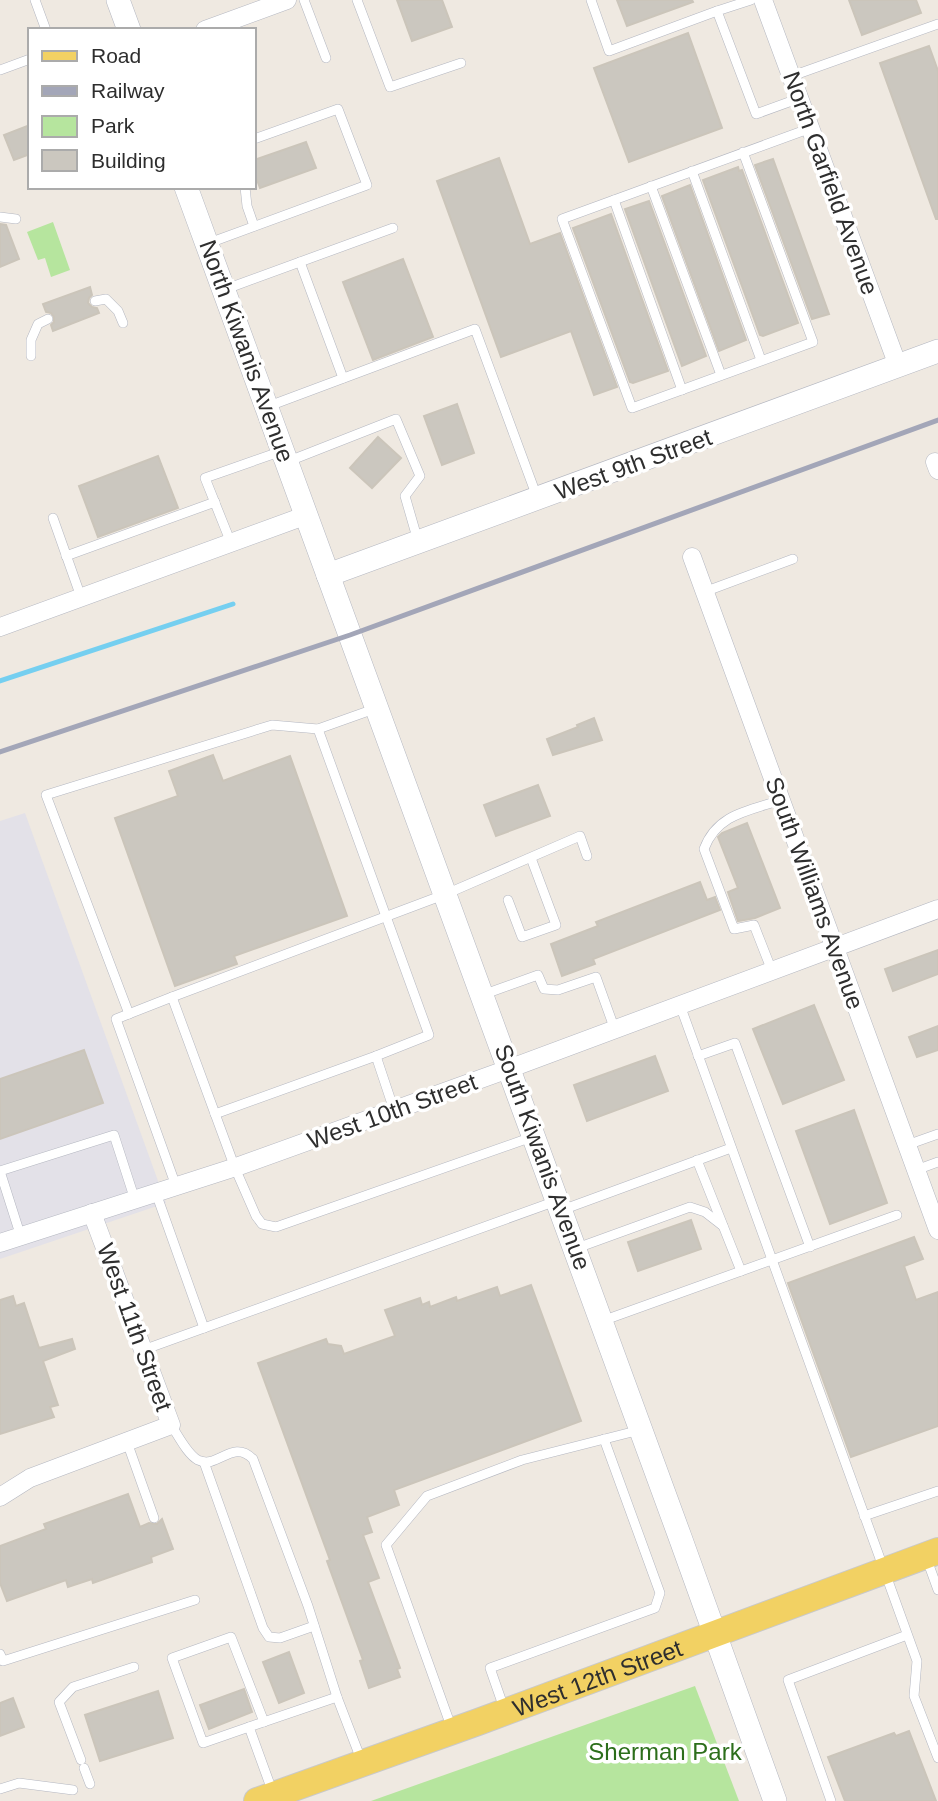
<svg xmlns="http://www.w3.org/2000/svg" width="938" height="1801" font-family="Helvetica,sans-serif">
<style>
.industrial{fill:#e3e1e8}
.green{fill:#b6e59e}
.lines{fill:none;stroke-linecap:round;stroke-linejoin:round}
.stream{stroke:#75cff0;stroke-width:5}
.building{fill:#cbc7bf;stroke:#cbc5ba;stroke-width:2}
.lane-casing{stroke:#b4b7c1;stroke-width:10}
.street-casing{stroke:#b4b7c1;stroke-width:19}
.secondary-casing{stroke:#b4b7c1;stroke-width:24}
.primary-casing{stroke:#c9c9c9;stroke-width:28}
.lane{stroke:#fff;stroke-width:9}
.street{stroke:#fff;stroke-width:18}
.secondary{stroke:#fff;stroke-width:23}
.primary{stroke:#f2d163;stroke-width:26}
.rail{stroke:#a3a6b8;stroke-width:5}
.labels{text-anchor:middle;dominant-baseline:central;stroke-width:7;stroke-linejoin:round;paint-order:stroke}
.street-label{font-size:24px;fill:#2e2e2e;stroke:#fff}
.park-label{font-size:24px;fill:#2c6e1b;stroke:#fff}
</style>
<rect width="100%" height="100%" fill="#efe9e1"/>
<polygon class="industrial" points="25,813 166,1203 0,1259 0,821"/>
<g class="green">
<polygon points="53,222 70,270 51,277 45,258 38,260 27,232"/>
<polygon points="695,1686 739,1801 371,1801"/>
</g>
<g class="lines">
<polyline class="stream" points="0,681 233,604"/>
</g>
<g class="building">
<polygon points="397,0 442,0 452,27 412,41"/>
<polygon points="617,0 692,0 693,2 627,26"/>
<polygon points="849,0 916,0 921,13 862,35"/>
<polygon points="688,33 722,128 629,162 594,68"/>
<polygon points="929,46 938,71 938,219 936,219 880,63"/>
<polygon points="30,125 30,154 14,160 4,135"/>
<polygon points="306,142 316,168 260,188 254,172 254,160"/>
<polygon points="499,158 530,244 560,233 617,387 594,395 571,331 501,357 437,181"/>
<polygon points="773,159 829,314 812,319 755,165"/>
<polygon points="738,167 739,171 742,170 798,323 763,336 760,335 703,180"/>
<polygon points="690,185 746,340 719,351 662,196"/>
<polygon points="649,201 706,356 682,366 625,209"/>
<polygon points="611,214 668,371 633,383 630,382 573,228"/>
<polygon points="0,224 6,225 19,259 0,267"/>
<polygon points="403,259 433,337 373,360 343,282"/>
<polygon points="90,287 92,295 89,298 88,303 92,307 97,308 99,313 53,331 51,325 54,322 54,317 51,313 46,312 43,304"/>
<polygon points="457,404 474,453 442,465 424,416"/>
<polygon points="378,437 401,458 372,488 350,468"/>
<polygon points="158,456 178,508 98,537 79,486"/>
<polygon points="594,718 602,740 553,755 547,739 578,727 577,725"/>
<polygon points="213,755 223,781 290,756 347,916 234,956 237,964 175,986 115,818 178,796 169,771"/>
<polygon points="538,785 550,816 496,836 484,805"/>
<polygon points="747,823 780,908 755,918 738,921 728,892 738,888 718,837 722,833"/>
<polygon points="700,882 707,900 715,897 720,910 593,959 595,964 562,976 551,944 598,926 596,922"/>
<polygon points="938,950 938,974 893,991 885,969"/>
<polygon points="814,1005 844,1080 783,1104 753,1029"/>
<polygon points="938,1026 938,1050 917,1057 909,1037"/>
<polygon points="84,1050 103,1103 0,1139 0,1079"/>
<polygon points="655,1056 668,1091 587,1121 574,1085"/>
<polygon points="854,1110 887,1203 830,1224 796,1131"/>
<polygon points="691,1220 701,1249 638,1271 628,1242"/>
<polygon points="914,1237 923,1259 904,1266 916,1300 938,1292 938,1426 851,1457 788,1283"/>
<polygon points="531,1285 581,1421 394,1490 399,1505 367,1517 372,1532 363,1535 379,1578 368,1582 400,1668 397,1669 400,1677 369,1688 360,1661 363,1660 327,1561 330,1560 258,1363 326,1339 328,1344 341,1346 344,1354 395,1336 385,1310 420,1298 422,1305 429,1302 430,1307 456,1297 457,1301 497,1287 500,1296"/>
<polygon points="13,1296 16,1306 24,1303 39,1348 72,1339 75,1349 43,1361 58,1405 50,1407 54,1417 0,1434 0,1300"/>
<polygon points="128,1494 140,1527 149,1523 157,1524 162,1519 173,1549 151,1557 152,1562 93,1583 92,1579 68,1587 66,1580 7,1601 0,1583 0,1546 46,1529 44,1524"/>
<polygon points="289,1652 304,1693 279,1703 263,1662"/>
<polygon points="244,1689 252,1712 209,1729 200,1705"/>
<polygon points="158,1691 173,1738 100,1761 85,1715"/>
<polygon points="13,1698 24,1727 0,1736 0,1703"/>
<polygon points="909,1731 936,1801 845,1801 828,1757 894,1733 896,1736"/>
</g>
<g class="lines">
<defs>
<g id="lane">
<polyline points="35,0 46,30"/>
<polyline points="304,0 326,58"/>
<polyline points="357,0 390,87 461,63"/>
<polyline points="591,0 609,51 717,11"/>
<polyline points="751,0 717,11 756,114 800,98"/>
<polyline points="0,70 30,59"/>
<polyline points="792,76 938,24"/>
<polyline points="743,152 813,342 632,408 562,219 811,128"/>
<polyline points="692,171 761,360"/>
<polyline points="651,186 721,375"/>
<polyline points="245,187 247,206 254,226"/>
<polyline points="614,200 682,390"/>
<polyline points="0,217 16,219"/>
<polyline points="209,243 367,185 338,109 254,139"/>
<polyline points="300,262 343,378"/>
<polyline points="226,289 393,228"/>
<polyline points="95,301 106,299 118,311 123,323"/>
<polyline points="31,356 31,340 38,324 48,319"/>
<polyline points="269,406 475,329 537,497"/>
<polyline points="289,461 396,419 420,476 405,496 418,541"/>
<polyline points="53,518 81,597"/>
<polyline points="231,543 205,478 282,451"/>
<polyline points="66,556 215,502"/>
<polyline points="704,592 793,559"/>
<polyline points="508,900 522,937 556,925 531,858"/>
<path d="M772,971L754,925L734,929L704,849C717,814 748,811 781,800"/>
<polyline points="485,994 538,975 544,989 558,990 596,977 615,1030"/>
<polyline points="172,997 446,894 580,836 587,856"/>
<polyline points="680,1005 917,1661 914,1696 938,1758"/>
<polyline points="129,1014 46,795 272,725 318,729"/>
<polyline points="376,1056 429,1035 318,729 377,708"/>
<polyline points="698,1056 735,1043 810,1247"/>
<polyline points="215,1114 376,1056 394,1110"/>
<polyline points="907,1145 938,1134"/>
<polyline points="697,1160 741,1271"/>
<polyline points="916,1170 938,1162"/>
<polyline points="176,1186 116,1019 172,997 235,1168 256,1216 262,1224 276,1227 532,1137"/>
<polyline points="156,1193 204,1328"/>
<polyline points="562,1210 731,1148"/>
<polyline points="21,1237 0,1171 114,1135 135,1200"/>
<polyline points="577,1248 690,1207 705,1212 723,1226"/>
<polyline points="602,1321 897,1215"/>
<polyline points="143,1350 556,1201"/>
<path d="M171,1425C178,1435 187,1454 198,1460C218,1470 232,1438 253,1459L308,1606L337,1697L362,1762"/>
<polyline points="127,1442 154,1518"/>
<polyline points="204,1462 263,1628 269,1637 280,1638 314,1626"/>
<polyline points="864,1516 938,1491"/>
<polyline points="926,1557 938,1590"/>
<polyline points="0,1654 3,1661 195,1600"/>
<polyline points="505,1711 490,1668 655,1608 660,1593 604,1439"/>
<polyline points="249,1727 203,1743 172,1658 231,1637 264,1722"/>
<polyline points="452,1729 386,1545 427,1496 522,1460 640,1430"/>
<polyline points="81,1760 59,1702 73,1687 134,1667"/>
<polyline points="84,1768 90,1784"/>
<polyline points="0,1789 19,1783 73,1790"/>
<polyline points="273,1793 249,1727 337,1697"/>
<polyline points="831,1801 788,1680 907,1635"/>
</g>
<g id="street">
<polyline points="763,0 898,366"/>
<polyline points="205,30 287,0"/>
<polyline points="935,462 938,470"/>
<polyline points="692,557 938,1230"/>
<polyline points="0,627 307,515"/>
<polyline points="0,1243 239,1166 511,1068 938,909"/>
<polyline points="0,1497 30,1478 171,1425 92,1213"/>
</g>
<g id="secondary">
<polyline points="118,0 129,30"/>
<path d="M186,187C384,725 582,1262 775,1801"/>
<polyline points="328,575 938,351"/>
</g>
<g id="primary">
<path id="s1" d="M257,1801L478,1722L938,1551"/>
</g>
</defs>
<use href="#lane" class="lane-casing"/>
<use href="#street" class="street-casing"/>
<use href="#secondary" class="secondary-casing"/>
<use href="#primary" class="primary-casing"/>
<use href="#lane" class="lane"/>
<use href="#street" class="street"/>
<use href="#secondary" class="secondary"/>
<use href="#primary" class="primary"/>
<polyline class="rail" points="0,752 350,635 938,420"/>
</g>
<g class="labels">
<g class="street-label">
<text transform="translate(831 183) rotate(70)">North Garfield Avenue</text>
<text transform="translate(247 351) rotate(70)">North Kiwanis Avenue</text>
<text transform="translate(633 464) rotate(-20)">West 9th Street</text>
<text transform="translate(815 893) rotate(70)">South Williams Avenue</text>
<text transform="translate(392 1111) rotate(-20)">West 10th Street</text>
<text transform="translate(543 1157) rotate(70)">South Kiwanis Avenue</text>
<text transform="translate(135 1327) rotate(70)">West 11th Street</text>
<text stroke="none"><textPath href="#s1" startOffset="362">West 12th Street</textPath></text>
</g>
<g class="park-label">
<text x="665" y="1751">Sherman Park</text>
</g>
</g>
<rect x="28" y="28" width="228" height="161" fill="#ffffff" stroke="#ababab" stroke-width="2"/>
<rect x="42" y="51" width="35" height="10" fill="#f2d163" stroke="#ababab" stroke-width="2"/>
<text x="91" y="63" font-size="21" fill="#2e2e2e">Road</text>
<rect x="42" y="86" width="35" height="10" fill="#a3a6b8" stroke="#ababab" stroke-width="2"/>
<text x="91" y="98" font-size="21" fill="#2e2e2e">Railway</text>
<rect x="42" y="116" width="35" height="21" fill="#b6e59e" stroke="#ababab" stroke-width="2"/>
<text x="91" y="133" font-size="21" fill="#2e2e2e">Park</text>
<rect x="42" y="150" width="35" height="21" fill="#cbc7bf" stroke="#ababab" stroke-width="2"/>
<text x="91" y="168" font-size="21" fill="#2e2e2e">Building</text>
</svg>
